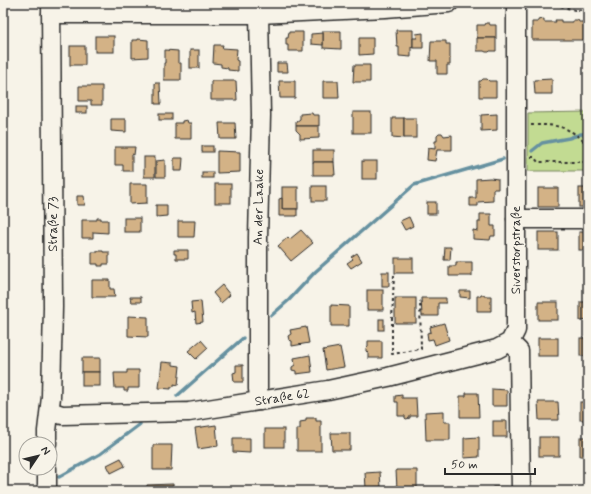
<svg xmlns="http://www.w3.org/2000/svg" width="591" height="494" font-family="Mynerve,sans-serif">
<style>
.green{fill:#c2db92;stroke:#76835e}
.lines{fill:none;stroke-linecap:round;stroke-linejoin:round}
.stream{stroke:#6691a0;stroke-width:3.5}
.building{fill:#d3b286;stroke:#2b2b2b}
.minor-casing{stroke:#2b2b2b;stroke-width:21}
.path{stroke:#2b2b2b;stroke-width:2;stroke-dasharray:3 3;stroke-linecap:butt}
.minor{stroke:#f7f3e8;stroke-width:18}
.labels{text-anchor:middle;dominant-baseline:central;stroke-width:3;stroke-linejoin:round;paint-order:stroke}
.street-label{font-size:13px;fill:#2b2b2b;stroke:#f7f3e8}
</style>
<rect width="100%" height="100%" fill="#f7f3e8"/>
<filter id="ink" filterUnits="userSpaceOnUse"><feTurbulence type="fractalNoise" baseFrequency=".025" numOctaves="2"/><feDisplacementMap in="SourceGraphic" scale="8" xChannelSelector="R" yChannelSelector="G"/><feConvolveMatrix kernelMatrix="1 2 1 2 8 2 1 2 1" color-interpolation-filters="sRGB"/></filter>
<g filter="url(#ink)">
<polygon class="green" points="588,112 588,171 528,171 528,113"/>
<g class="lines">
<g class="stream">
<polyline points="532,151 542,143 569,138 581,134 588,134"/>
<polyline points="272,315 289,300 315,272 414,185 503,159"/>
<polyline points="177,396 243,338"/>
<polyline points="59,477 100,454 140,424"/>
</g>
</g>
<g class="building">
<polygon points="544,19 544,22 556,22 555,20 561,20 561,22 573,22 573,20 578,20 579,22 585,22 585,40 532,40 532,22 538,22 538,20"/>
<rect x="585" y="22" width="3" height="18"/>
<polygon points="486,23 489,23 490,25 496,25 496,38 477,38 477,25 485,25"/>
<polygon points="396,30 413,30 413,48 411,47 411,57 399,56 399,47 397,47"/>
<polygon points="323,31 341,31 341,49 323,48"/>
<polygon points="289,32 303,32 303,51 288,51 288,45 286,45 286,38 288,38"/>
<polygon points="323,33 323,45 311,44 311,34"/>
<polygon points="423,33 423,48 413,48 413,38 417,38 416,34"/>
<rect x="95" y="36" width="19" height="16"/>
<polygon points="359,38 373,38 373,54 359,55"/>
<polygon points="477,38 496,38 496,51 490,51 489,52 486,52 484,51 477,51"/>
<polygon points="138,39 148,40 148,57 132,58 132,40 138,40"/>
<polygon points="431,41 446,41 446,44 450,44 450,65 447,65 447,74 437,74 437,61 430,61"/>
<polygon points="214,45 223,45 222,48 237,49 236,60 238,61 238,71 228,70 228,68 221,67 221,64 213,63"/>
<rect x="70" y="46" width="15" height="19"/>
<polygon points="165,50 178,51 178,63 181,63 181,80 164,80 164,63 165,63"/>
<rect x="190" y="50" width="9" height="18"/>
<polygon points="277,63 287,63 288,72 277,72"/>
<polygon points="354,65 370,65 370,82 353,82"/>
<polygon points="483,79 487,79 489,81 496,81 496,97 479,97 479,81 481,81"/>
<polygon points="552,79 552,94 535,94 534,80"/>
<polygon points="211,81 236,81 237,100 211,100"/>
<polygon points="279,81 295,81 295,98 280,98"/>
<polygon points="323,81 338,81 339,98 323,98"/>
<polygon points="155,83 160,83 161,104 155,104"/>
<polygon points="79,86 102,86 102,105 91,105 91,101 79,101"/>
<rect x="76" y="106" width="11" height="7"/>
<rect x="353" y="112" width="18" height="21"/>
<polygon points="312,113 313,115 319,115 319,126 296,126 296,122 300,119 300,114"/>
<rect x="159" y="114" width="13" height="6"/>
<polygon points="497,114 497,130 481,131 481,115"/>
<polygon points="392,118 404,118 404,138 392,137"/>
<rect x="404" y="118" width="12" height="20"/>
<polygon points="111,119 126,119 126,132 111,131"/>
<polygon points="187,120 188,123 191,123 191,139 175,139 175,123 182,123 182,121"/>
<polygon points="219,123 235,123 236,139 220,139"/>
<polygon points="296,126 319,126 319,138 300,139 300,134 296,130"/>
<polygon points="439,133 442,133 444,136 452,135 452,150 437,150 435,161 427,160 428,148 435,149 435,141 437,141 437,135"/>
<rect x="202" y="146" width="11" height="6"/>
<polygon points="115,147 135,147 134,155 132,154 132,171 123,171 123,165 115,165"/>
<rect x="313" y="150" width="21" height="12"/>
<polygon points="217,151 240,152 240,172 217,173"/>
<rect x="144" y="157" width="11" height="20"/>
<polygon points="174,158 183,158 182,171 174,171"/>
<polygon points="165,160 165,177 156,177 156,161"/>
<rect x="362" y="161" width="15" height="18"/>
<polygon points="313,162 334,162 335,175 313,175"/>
<rect x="202" y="172" width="11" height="6"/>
<polygon points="490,178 498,179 498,189 493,189 493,201 478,202 478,206 470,206 470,198 476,198 476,179"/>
<polygon points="130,184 147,184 147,203 130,204"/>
<rect x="215" y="184" width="16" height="19"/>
<rect x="312" y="186" width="14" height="15"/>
<rect x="282" y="187" width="16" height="22"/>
<rect x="538" y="188" width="20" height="19"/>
<rect x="579" y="188" width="9" height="19"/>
<polygon points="77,196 84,196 85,205 77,205"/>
<polygon points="282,198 282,209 297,209 297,216 279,216 279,199"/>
<rect x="427" y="202" width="9" height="12"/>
<polygon points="156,205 167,205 167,216 156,217"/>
<polygon points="480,214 491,214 491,226 495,226 495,236 491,236 490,240 473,239 473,230 478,231 478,222 480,222"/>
<polygon points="409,217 413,226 405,230 400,221"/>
<polygon points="97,218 101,218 101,220 108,220 108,233 93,232 93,238 82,238 82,220 97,220"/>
<rect x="124" y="218" width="16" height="14"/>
<polygon points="178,221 195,221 194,237 178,237"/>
<polygon points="301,230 313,243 291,261 278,246 288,237 290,239"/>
<rect x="538" y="232" width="20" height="18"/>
<rect x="579" y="232" width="9" height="18"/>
<polygon points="445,247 451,247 450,260 444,260"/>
<polygon points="174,250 188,250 188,259 176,259 176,254 174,254"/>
<polygon points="98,251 103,251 103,252 109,252 109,264 103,264 103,266 98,266 98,264 92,264 92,252 98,252"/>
<polygon points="357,253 362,261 351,268 347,263 353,259 351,257"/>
<rect x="395" y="258" width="18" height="15"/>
<polygon points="456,262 472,262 472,276 449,276 449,266 456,266"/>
<rect x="382" y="272" width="7" height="14"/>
<polygon points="92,280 110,280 110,289 114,289 115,297 92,297"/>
<polygon points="222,285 230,295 221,303 213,293"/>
<rect x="367" y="290" width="16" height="20"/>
<polygon points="460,291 470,291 470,298 460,297"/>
<polygon points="481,295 484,295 484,296 491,296 491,311 477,311 477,296 481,296"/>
<polygon points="130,297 141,297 141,302 131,302"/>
<rect x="395" y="298" width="21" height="25"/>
<polygon points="421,298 446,298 446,303 438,303 438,316 422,316"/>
<polygon points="201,301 203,322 196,323 195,312 192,313 191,302"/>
<rect x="538" y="302" width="20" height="18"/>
<polygon points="580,302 588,302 588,320 580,321"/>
<polygon points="331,305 349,306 349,326 331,326"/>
<polygon points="128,316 148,317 148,337 128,336"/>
<rect x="379" y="319" width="5" height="11"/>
<polygon points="444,323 449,340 435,345 433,339 428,340 427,333 431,332 430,327"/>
<polygon points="306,327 309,343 292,346 292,341 289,340 288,336 291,334 290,330"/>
<rect x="538" y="338" width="20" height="18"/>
<rect x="580" y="338" width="8" height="18"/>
<polygon points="201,340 208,348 196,359 188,351"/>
<polygon points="368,341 382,341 382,358 368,358 368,353 366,351 366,348 368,346"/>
<polygon points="340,347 344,367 326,370 323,350"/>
<polygon points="310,355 312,372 296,374 296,371 292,370 292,367 295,365 294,358"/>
<rect x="82" y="358" width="18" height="14"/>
<polygon points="162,362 173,363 173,365 180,366 178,385 174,384 174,386 173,387 171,387 171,389 159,388"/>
<polygon points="236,365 243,365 243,382 234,382 233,373 236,372"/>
<polygon points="127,370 139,370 139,388 128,388 128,391 124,391 124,388 115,388 114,373 127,373"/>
<rect x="82" y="372" width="18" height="14"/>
<polygon points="492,389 507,390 507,406 492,406"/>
<polygon points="466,393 478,393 479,417 460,417 460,396 466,396"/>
<polygon points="402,395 402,398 416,398 417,416 410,416 410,418 406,419 405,418 405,416 398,416 398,402 395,402 395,396"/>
<polygon points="538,402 558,402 559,420 539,420"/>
<rect x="580" y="402" width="8" height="18"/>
<polygon points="444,411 444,422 450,422 450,440 426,440 425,412"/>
<polygon points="306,418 316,418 316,421 321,421 321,451 297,451 297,429 300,429 300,422 306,421"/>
<rect x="493" y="421" width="14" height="16"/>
<polygon points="216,425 218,446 198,449 195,428"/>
<rect x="265" y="429" width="19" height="18"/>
<polygon points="331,433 350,433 350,450 332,450"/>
<polygon points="479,437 479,457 464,458 464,438"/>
<rect x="539" y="437" width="20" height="19"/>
<rect x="580" y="437" width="8" height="19"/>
<polygon points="233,438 250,438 250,453 233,452"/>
<polygon points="153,445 172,445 171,470 153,470"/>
<polygon points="121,458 125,466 111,473 107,465"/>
<polygon points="396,470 417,470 417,489 397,489"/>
<polygon points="380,472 381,487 366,488 365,473"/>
<polygon points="173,484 173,491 182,491 147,491 147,485"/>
<rect x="493" y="487" width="15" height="4"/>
</g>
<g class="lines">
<defs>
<g id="minor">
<polyline points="51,14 259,14 385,8 449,3"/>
<polyline points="259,14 261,115 258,237 258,389 260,401"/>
<polyline points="516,219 588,219"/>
<polyline points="510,342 519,351 521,491"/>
<path id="s1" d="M50,411L62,415L189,412L328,390L388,377L497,349L510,342L516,330V3"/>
<polyline points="47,444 47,431 51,397 53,307 51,3"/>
<polyline points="47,468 47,491"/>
</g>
</defs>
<use href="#minor" class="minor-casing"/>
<g class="path">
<polyline points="537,3 553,4 575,10 588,10"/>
<path d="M531,125C544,125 558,124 570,131C576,134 582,140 588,145"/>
<polyline points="531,157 534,157 538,162 588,162"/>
<polyline points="394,275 392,320 392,354 421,349 420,301"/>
</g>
<use href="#minor" class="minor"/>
</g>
</g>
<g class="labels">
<g class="street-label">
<text transform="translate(259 207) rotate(-89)">An der Laake</text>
<text transform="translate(53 224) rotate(-90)">Straße 73</text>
<text transform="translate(516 250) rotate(-90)">Siverstorpstraße</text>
<text stroke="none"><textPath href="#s1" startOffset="234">Straße 62</textPath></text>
</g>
</g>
<rect width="591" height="494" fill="none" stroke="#f7f3e8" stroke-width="16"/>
<rect x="8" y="8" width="575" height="478" fill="none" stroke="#2b2b2b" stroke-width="1.5" filter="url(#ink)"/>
<g transform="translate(38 456) rotate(55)"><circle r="19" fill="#f7f3e8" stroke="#a5a39c"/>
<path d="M0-3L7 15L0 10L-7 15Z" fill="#2b2b2b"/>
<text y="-6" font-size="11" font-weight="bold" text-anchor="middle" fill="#2b2b2b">N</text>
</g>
<path d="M445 468v6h90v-6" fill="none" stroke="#2b2b2b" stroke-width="2"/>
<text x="451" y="468" font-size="12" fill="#2b2b2b" stroke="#f7f3e8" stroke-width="3" paint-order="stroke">50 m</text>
</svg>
